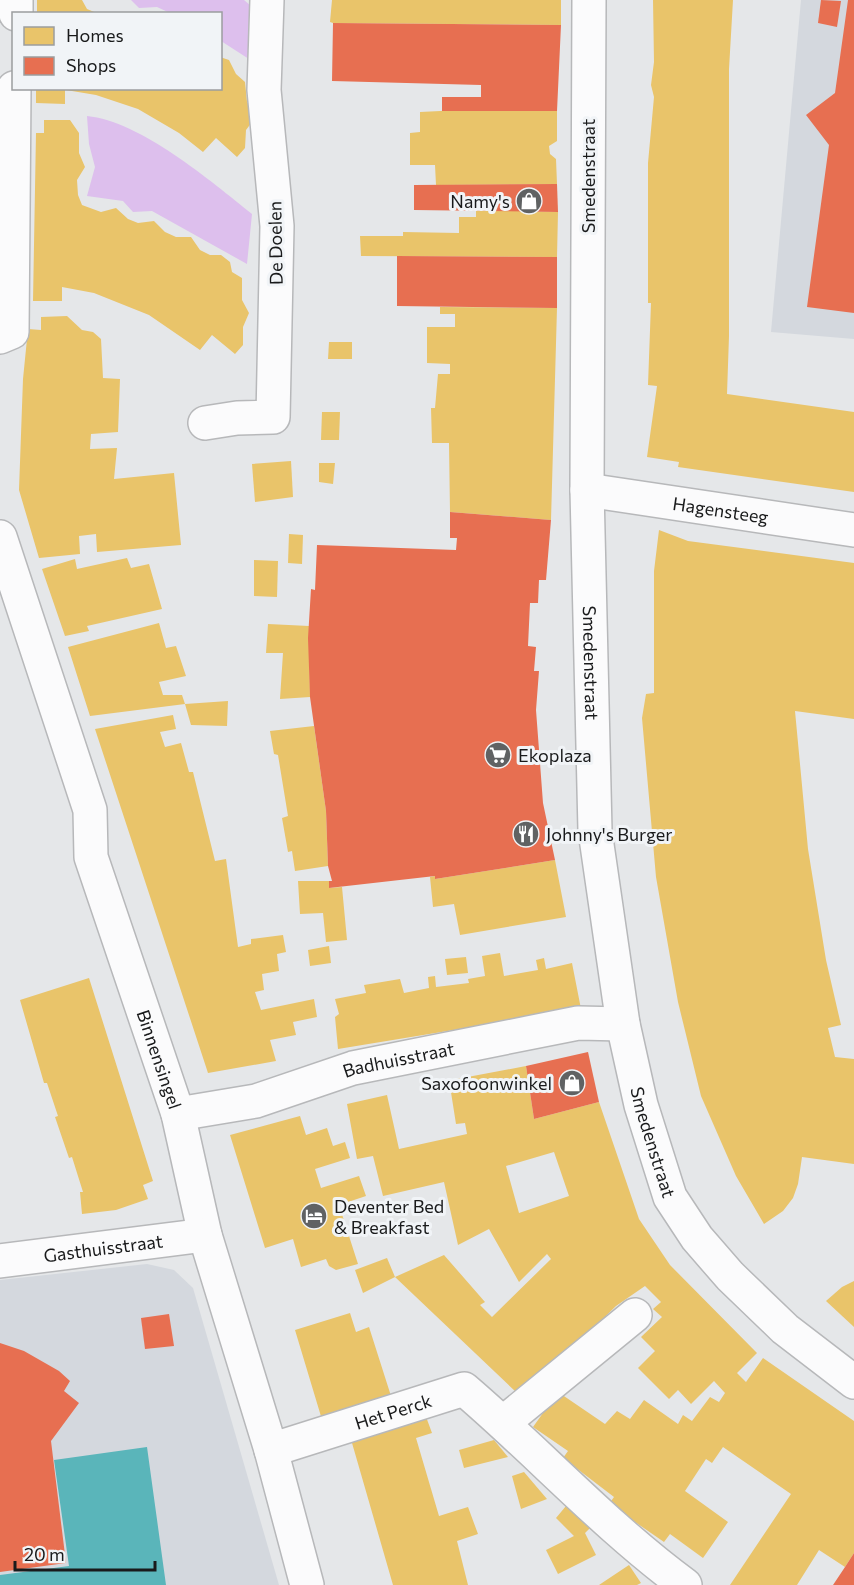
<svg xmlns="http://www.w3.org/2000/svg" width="854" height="1585" font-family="Commissioner,sans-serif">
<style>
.built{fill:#d4d8de}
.green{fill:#ddbfed}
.water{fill:#5ab5ba}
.homes{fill:#e9c46a;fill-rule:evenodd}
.shops{fill:#e76f51}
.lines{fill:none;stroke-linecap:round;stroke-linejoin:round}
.street-casing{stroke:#b7b8ba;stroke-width:36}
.street{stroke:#fbfbfc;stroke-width:33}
.labels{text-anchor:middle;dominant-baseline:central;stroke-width:6;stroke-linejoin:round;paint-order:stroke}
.street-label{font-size:18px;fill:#191a1b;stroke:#f1f4f7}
.poi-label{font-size:18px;fill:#191a1b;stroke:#f1f4f7;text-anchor:start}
</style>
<rect width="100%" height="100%" fill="#e5e7e9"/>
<g class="built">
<polygon points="801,0 854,0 854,339 771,332"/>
<polygon points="147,1264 174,1270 193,1288 279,1585 0,1585 0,1280"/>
</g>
<g class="green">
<polygon points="131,0 244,0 257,11 252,61 221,41 220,14 170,13 157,7 139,8"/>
<path d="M87,116C140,121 211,181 252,214L247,264L152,211L133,212L123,201L87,196L95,167L89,144Z"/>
</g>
<polygon class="water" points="147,1447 166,1585 0,1585 0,1575 69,1566 54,1460"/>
<g class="homes">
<polygon points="37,0 82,0 87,9 99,14 37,14"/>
<polygon points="332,0 561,0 561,25 333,23 330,22"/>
<polygon points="653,0 733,0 729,69 729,336 727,394 854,412 854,492 678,467 679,462 647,457 657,386 648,385 651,303 648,303 648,163 654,97 651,85 654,62"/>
<polygon points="220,57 229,60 236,74 245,82 247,102 250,106 252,122 246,130 245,148 237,157 216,138 203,152 179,133 138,109 96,95 66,90 220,88"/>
<polygon points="36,88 65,88 65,104 36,103"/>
<polygon points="461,110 557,111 557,141 549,146 550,154 556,159 557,184 436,185 435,165 410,165 410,133 420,132 420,112"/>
<polygon points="44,120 70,120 79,133 79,153 85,167 77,180 78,195 82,205 101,212 116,208 128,219 138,223 154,221 165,232 176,237 191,237 200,250 210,255 221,255 230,262 232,272 242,278 242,300 249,313 243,327 243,345 235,354 212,335 200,350 149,315 94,293 62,287 62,301 33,301 36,133 44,133"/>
<polygon points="476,210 558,212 557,257 361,256 360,236 403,236 403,232 459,233 459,217 476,217"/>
<polygon points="440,307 557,308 551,520 450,512 449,443 432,443 431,408 435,408 438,374 450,374 450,364 427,363 427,327 455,327 455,314 440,314"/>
<polygon points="67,316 82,330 93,332 101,339 103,378 120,379 118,432 91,434 90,449 117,448 114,479 174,473 181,545 97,552 96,534 79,536 80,554 39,558 19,490 23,379 28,329 41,330 41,317"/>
<polygon points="329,342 352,342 352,359 328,359"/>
<polygon points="322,412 340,412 339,440 321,440"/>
<polygon points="291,461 293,497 255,502 252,464"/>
<polygon points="319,463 335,463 333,484 319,482"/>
<polygon points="659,530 688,541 854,563 854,719 795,711 808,849 826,960 841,1025 828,1028 835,1057 854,1059 854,1164 802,1157 798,1184 793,1198 783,1211 764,1224 736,1176 701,1096 678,1002 656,877 642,718 646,694 654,693 654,571"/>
<polygon points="289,534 303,535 302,564 288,563"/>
<polygon points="127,558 131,568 149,564 162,609 87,626 89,631 65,636 42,569 75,559 77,569"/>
<polygon points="254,560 278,561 277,597 254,596"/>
<polygon points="159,623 166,648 176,646 186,676 159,682 163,695 182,695 185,704 90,716 68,647"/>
<polygon points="268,624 309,626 310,697 280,699 283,653 266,653"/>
<polygon points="228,701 227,726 191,725 185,704"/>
<polygon points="173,715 176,729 160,732 165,747 181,743 189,772 193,772 215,861 226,859 238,947 251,944 251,939 283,935 286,952 277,954 279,971 262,974 264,990 255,992 261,1010 314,999 317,1017 293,1022 296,1035 270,1040 276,1061 208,1073 95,729"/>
<polygon points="314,726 326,811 328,866 295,871 292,851 288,852 282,818 288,816 278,755 274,754 270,731"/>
<polygon points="555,860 566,917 460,935 454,904 433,907 430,877 435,876 435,879"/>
<polygon points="298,881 329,881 329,888 342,887 347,940 326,942 323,913 300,914"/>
<polygon points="329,946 331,963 310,966 308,950"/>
<polygon points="500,953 504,976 538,970 536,960 544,958 546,969 572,963 581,1009 338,1049 335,1017 339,1014 335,999 366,993 364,985 400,979 404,993 429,988 428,977 435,976 436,987 469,983 468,979 485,976 482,956"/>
<polygon points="466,957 468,973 447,975 445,959"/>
<polygon points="89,978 153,1181 143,1185 148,1199 116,1210 82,1214 80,1192 83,1192 72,1157 69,1158 55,1117 58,1116 47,1083 44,1083 20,1000"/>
<path d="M526,1066L534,1119L599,1102L639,1219L670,1265L757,1353L737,1373L746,1382L763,1358L854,1421V1553L845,1567L819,1550L797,1585H730L791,1494L723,1447L712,1463L706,1459L685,1491L728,1522L703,1558L670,1534L664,1542L609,1504L614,1497L563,1458L568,1451L533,1427L558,1392L605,1424L617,1411L630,1419L644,1400L678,1424L683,1415L692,1421L710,1397L719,1402L725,1393L714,1381L691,1404L678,1390L669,1399L638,1368L655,1351L641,1337L662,1317L653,1309L661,1302L645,1286L616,1306L546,1375L542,1369L517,1393L395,1277L444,1255L485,1302L480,1305L492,1317L551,1259L547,1254L519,1282L489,1229L458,1245L444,1182L383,1196L373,1156L357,1159L347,1104L387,1095L399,1149L467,1134L465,1123L456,1124L450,1086L458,1084L457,1079ZM554,1152L569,1196L519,1213L506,1166Z"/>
<polygon points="300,1116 306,1135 327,1128 333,1146 345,1142 350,1158 315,1169 321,1188 359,1176 366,1196 339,1205 358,1264 336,1270 329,1266 326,1259 301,1267 293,1239 265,1248 230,1135"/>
<polygon points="387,1258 395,1277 363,1293 355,1270"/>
<polygon points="854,1281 854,1327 826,1301 842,1287"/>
<polygon points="350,1313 356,1332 369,1327 391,1396 323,1423 295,1330"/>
<polygon points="425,1414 432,1433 416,1438 439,1516 468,1507 478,1534 457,1541 468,1585 393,1585 350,1436"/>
<polygon points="494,1440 508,1457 464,1468 459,1450"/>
<polygon points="524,1472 547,1499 521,1509 512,1476"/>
<polygon points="566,1506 590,1528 585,1533 596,1555 558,1574 546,1550 574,1536 556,1518"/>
<polygon points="629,1565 641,1583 637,1585 599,1585"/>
</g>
<g class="shops">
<polygon points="821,0 841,1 837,27 818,23"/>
<polygon points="848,0 854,0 854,313 807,307 829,145 806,115 835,93"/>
<polygon points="333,23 561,25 557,111 442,111 442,97 481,97 481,85 332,81"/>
<polygon points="557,184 558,212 414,210 414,185"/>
<polygon points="397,256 557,257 557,308 397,306"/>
<polygon points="450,512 551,520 546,580 539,580 538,603 530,603 528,646 536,647 534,671 539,671 536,710 543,803 555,860 435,879 435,876 329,888 329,881 332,881 328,866 326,811 310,697 308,638 311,589 315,590 317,545 456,550 457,538 450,538"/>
<polygon points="588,1052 599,1102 534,1119 526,1066"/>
<polygon points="169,1314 174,1346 145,1349 141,1318"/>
<polygon points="0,1343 24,1351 59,1371 70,1381 64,1391 79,1403 51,1441 66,1563 0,1572"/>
<polygon points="854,1553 854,1585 833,1585 845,1567"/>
</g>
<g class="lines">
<defs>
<g id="street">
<path id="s1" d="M589,0L587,490L595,831L623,1024L641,1105L670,1197L697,1238L730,1276L785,1329L854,1382"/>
<polyline points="16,14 16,0"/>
<polyline points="0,337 12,332 14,88"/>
<polyline points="205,423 237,418 273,417 277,226 264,90 267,0"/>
<path id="s2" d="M587,490L854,530"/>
<path id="s3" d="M0,537L90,810L91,857L178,1114L205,1235L271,1450L307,1585"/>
<path id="s4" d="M178,1114L256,1101L353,1068L578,1023L623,1024"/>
<path id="s5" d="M0,1261L205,1235"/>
<polyline points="503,1423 635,1315"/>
<path id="s6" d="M271,1450L464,1389C539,1453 605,1526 685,1585"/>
</g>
</defs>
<use href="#street" class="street-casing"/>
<use href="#street" class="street"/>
</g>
<defs>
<symbol id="shop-disc" viewBox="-11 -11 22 22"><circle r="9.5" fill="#606263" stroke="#f1f4f7"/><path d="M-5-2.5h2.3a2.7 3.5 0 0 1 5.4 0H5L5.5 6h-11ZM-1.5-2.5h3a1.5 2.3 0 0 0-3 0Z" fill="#fff"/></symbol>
<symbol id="supermarket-disc" viewBox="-11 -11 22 22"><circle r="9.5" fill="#606263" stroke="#f1f4f7"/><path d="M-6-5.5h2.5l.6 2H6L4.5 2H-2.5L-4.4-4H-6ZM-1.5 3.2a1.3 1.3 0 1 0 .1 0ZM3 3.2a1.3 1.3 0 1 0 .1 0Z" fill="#fff"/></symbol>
<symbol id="restaurant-disc" viewBox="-11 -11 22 22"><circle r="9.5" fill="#606263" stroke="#f1f4f7"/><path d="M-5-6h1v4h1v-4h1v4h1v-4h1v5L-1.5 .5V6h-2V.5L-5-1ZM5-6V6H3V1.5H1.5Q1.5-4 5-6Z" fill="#fff"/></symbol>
<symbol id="hotel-disc" viewBox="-11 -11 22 22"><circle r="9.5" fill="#606263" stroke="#f1f4f7"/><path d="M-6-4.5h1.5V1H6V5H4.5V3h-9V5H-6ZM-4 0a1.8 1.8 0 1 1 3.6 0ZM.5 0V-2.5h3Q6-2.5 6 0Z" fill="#fff"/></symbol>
</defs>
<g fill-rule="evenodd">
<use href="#shop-disc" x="514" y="186" width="30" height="30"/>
<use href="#supermarket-disc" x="483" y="740" width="30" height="30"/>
<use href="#restaurant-disc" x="511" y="819" width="30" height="30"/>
<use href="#shop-disc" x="557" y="1068" width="30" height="30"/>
<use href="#hotel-disc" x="299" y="1201" width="30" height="30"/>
</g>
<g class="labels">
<g class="street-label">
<text transform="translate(588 176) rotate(-90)">Smedenstraat</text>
<text transform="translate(275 243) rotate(-91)">De Doelen</text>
<text stroke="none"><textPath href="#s2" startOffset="135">Hagensteeg</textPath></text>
<text stroke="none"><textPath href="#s1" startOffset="663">Smedenstraat</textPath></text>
<text stroke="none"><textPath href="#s3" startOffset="548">Binnensingel</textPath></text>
<text stroke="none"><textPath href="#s4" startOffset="228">Badhuisstraat</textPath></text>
<text stroke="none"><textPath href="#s1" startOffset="1148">Smedenstraat</textPath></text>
<text stroke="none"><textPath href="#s5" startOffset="104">Gasthuisstraat</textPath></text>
<text stroke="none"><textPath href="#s6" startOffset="128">Het Perck</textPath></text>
</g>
<g class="poi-label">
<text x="510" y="201" text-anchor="end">Namy's</text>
<text x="518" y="755">Ekoplaza</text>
<text x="546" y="834">Johnny's Burger</text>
<text x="552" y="1083" text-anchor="end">Saxofoonwinkel</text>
<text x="334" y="1206">Deventer Bed<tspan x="334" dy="21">&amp; Breakfast</tspan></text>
</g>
</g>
<rect x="12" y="12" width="210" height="78" fill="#f1f4f7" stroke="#9b9d9f" stroke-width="1.5"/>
<rect x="24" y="27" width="30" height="18" fill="#e9c46a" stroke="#9b9d9f" stroke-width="1.5"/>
<text x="66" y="42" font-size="18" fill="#191a1b">Homes</text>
<rect x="24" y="57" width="30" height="18" fill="#e76f51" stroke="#9b9d9f" stroke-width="1.5"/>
<text x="66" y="72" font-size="18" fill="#191a1b">Shops</text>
<path d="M15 1561v9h140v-9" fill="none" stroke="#191a1b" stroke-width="3"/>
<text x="24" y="1561" font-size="18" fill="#191a1b" stroke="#f1f4f7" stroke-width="4.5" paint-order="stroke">20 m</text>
</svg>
